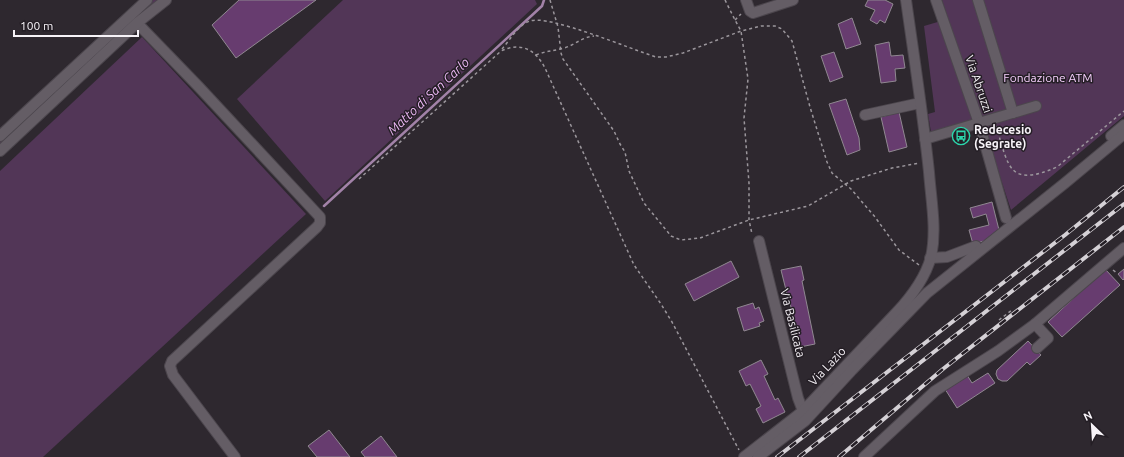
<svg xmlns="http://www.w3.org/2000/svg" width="1124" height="457" font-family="Ubuntu,sans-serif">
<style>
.green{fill:#523657}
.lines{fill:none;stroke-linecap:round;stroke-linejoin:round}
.stream{stroke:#a282a8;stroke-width:2.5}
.building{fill:#673c6f;stroke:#908891}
.minor-casing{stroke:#4c464d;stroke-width:12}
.path{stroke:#9b969c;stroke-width:1.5;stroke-dasharray:3 3;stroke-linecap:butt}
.minor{stroke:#645d65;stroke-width:10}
.rail-casing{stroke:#d5d1d6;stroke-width:4}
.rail{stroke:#241e25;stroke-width:2.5;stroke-dasharray:8;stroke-linecap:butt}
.labels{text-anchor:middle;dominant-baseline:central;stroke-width:3;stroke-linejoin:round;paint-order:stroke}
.park-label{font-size:12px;fill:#f5cefc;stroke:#241e25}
.street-label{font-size:12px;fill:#f7f3f8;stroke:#241e25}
.poi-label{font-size:12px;font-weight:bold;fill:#f7f3f8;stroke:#241e25;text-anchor:start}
.water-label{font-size:13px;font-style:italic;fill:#eeb9f7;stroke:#241e25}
</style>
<rect width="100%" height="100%" fill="#2e282f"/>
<g class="green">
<polygon points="152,0 158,0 0,146 0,140"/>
<polygon points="343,0 535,0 537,4 325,201 237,99"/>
<polygon points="942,0 1124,0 1124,116 1011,210"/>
<polygon points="941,21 973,121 931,132 928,114 935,112 924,26"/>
<polygon points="142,37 306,214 43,457 0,457 0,171"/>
</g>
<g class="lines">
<polyline class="stream" points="324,206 542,6 544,0"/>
</g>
<g class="building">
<polygon points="239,0 316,0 236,58 212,25"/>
<polygon points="868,0 885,0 893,4 885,23 880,20 877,24 870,20 875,10 865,6"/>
<polygon points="852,18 861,44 846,49 838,24"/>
<polygon points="889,42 891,56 903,55 905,68 895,69 896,81 881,83 875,45"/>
<polygon points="834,52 843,77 830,82 821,56"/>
<polygon points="846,99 859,138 860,150 847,155 829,104"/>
<polygon points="899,112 907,147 889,152 881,117"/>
<polygon points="992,202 999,230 984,241 973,244 969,230 989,225 986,214 973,218 970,208"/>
<polygon points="731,261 739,277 694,301 685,284"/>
<polygon points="801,266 804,280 802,281 815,344 800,347 788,294 787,294 781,270"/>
<polygon points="1105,269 1120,285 1062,337 1048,322"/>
<polygon points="1124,269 1124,279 1123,280 1118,274"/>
<polygon points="753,303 755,309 759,307 764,321 759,323 760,326 744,331 737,308"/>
<polygon points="1028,341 1041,355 1030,365 1027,362 1007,381 1002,381 998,379 996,374 997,370"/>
<polygon points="761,360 768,374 764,376 775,400 778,398 785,412 763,423 756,409 761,406 750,384 746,386 739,371"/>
<polygon points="988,373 995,383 957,408 945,389 967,375 972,383"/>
<polygon points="329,430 350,457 317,457 308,446"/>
<polygon points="381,436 397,457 365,457 361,452"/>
</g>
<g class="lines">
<defs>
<g id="minor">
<polyline points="746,0 750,11 753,13 793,0"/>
<polyline points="936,0 979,123 1006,218"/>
<polyline points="978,0 1013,113"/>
<polyline points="137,23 198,86 320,217 320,223 317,227 172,361 170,366 173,375 235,457"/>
<polyline points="865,115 920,103"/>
<polyline points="0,136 147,0"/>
<polyline points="1111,136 1124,125"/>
<polyline points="925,139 1036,106"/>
<polyline points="0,151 137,23 166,0"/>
<polyline points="759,241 798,398 803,411"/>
<polyline points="930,258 947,257 976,246"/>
<polyline points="1035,324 1124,248"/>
<path d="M744,457L803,411L896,313C911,297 925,279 931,257C937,229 931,200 929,172C923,114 914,57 906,0"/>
<polyline points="758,457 805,421 852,370 927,293 1065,183 1124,134"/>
<polyline points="864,457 935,391 998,351 1035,324 1048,338 1037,348"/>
</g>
</defs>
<use href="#minor" class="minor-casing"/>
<g class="path">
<polyline points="550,0 558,27 561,53 563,59 614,131 620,144 625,152 629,171 644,203 671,236 681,240 700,238 749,220 808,206 851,181 892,168 920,163"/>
<polyline points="725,0 735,20 741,31 748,79 744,118 749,183 749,220 752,234"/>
<polyline points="735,20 741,14"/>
<path d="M502,49C510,40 518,25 530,21C548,14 633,50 656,57H666L683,53L741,31L761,26H775L782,29L792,41L810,107L827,162L832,173L851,189L875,217L899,250L919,265"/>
<path d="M536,55C545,51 554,51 564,48C575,45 582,37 594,36"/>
<path d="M996,126C1009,167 1008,188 1057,167L1124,111"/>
<path d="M359,179L501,51C521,42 535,49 545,68L634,265L661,304L672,322L739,450"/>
<polyline points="1113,270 1117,273"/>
<polyline points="999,320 1012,310"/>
</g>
<use href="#minor" class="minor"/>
<defs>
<g id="rail">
<polyline points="777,457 1065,235 1124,187"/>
<polyline points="799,457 1124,204"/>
<polyline points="839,457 943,369 1124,227"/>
</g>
</defs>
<use href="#rail" class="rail-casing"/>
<use href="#rail" class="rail"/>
</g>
<defs>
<symbol id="bus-ring" viewBox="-11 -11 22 22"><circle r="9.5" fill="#241e25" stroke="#2cd5ab" stroke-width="1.5"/><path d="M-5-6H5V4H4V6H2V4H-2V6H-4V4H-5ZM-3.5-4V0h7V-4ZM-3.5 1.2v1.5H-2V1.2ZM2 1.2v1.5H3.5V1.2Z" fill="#2cd5ab"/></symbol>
</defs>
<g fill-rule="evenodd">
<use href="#bus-ring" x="951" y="126" width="20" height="20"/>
</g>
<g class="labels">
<g class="park-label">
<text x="1048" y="77">Fondazione ATM</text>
</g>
<g class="street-label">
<text transform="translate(979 84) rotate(71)">Via Abruzzi</text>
<text transform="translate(793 323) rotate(76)">Via Basilicata</text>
<text transform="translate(827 366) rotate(-47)">Via Lazio</text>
</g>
<g class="poi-label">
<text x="974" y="129">Redecesio<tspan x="974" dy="14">(Segrate)</tspan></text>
</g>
<g class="water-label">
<text transform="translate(428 96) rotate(-43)">Matto di San Carlo</text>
</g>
</g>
<g transform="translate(1092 425) rotate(335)" stroke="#241e25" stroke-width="3" paint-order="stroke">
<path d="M0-3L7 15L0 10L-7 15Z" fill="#f7f3f8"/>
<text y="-6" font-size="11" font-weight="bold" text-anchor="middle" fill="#f7f3f8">N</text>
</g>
<path d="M14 30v6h124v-6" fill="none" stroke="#f7f3f8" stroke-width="2"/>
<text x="20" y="30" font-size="12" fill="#f7f3f8" stroke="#241e25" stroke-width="3" paint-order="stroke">100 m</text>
</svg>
